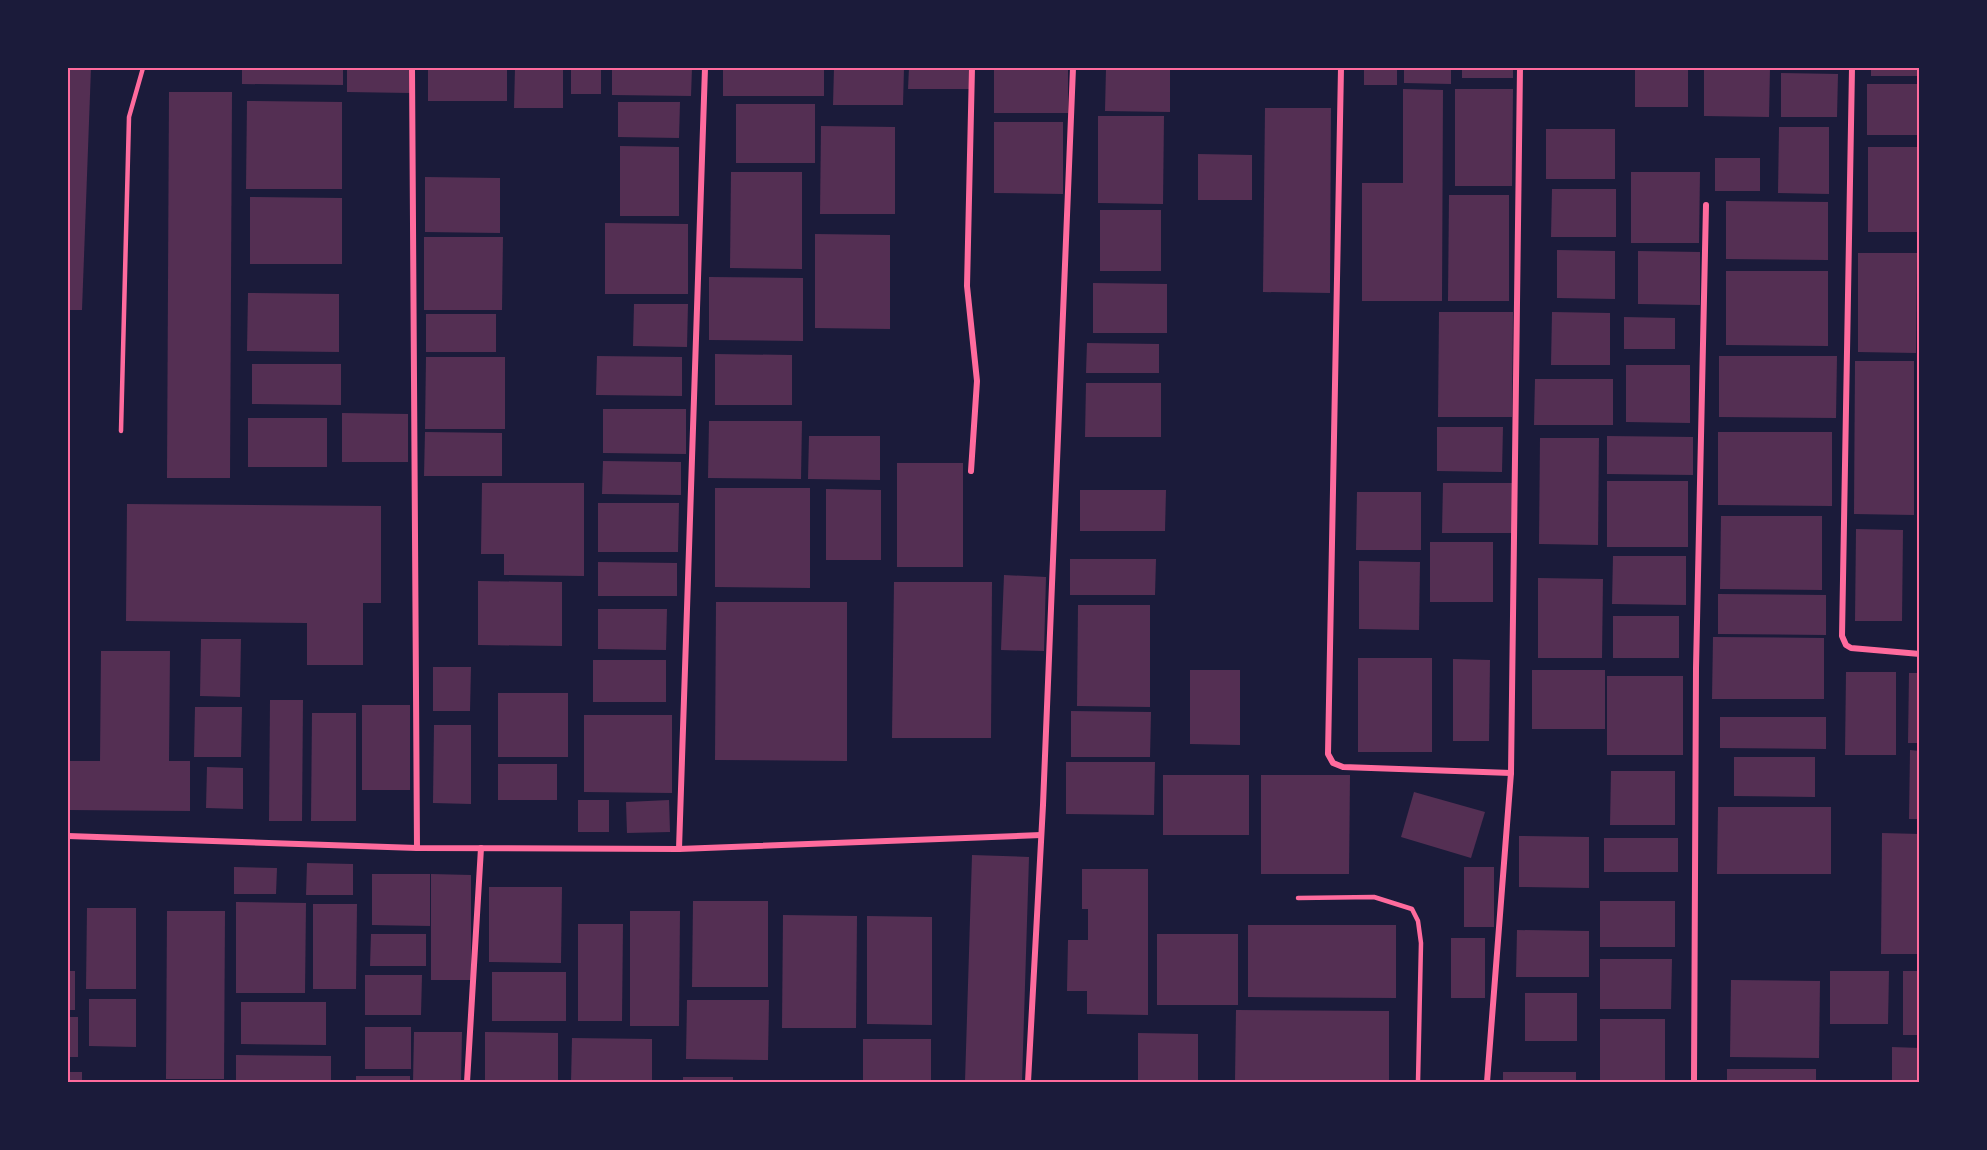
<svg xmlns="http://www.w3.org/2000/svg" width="1987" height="1150" font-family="'PT Sans',sans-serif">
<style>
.building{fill:#542f53}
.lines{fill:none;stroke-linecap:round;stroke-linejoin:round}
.service{stroke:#ff6b9d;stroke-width:4.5}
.minor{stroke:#ff6b9d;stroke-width:6}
.neatline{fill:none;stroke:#ff6b9d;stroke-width:2}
</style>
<rect width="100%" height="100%" fill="#1b1b3a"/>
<g class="building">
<polygon points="68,68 91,68 82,310 68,310"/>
<polygon points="242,68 343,68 343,85 242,84"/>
<polygon points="347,68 410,68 410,93 347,92"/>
<rect x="428" y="68" width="79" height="33"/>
<polygon points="515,68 563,68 563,108 514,108"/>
<rect x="571" y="68" width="30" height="26"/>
<polygon points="612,68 692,68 691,96 612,95"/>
<rect x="723" y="68" width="101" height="28"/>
<polygon points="834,68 904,68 903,105 833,105"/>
<polygon points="909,68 969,68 969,89 908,89"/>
<rect x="994" y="68" width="74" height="45"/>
<polygon points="1106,68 1170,68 1170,112 1105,111"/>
<rect x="1364" y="68" width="33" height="17"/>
<polygon points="1404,68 1451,68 1451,84 1404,83"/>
<rect x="1462" y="68" width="51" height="10"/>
<rect x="1635" y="68" width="53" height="39"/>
<polygon points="1704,68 1770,68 1769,117 1704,116"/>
<rect x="1871" y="68" width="49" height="8"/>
<polygon points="1781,73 1838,74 1837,117 1781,117"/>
<rect x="1867" y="84" width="53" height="51"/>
<polygon points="1403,89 1443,90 1442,301 1362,301 1362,183 1403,183"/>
<polygon points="1455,89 1513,89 1512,186 1455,186"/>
<polygon points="169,92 232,92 230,478 167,478"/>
<polygon points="247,101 342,102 342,189 246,189"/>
<polygon points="618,102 680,102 679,138 618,137"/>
<rect x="736" y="104" width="79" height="59"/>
<polygon points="1265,108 1331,108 1330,293 1263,292"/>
<polygon points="1098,116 1164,116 1163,204 1098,203"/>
<polygon points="994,122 1063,122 1063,194 994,193"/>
<polygon points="821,126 895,127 895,214 820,214"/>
<polygon points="1779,127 1829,127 1829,194 1778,193"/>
<rect x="1546" y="129" width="69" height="50"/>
<polygon points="620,146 679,147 679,216 620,216"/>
<rect x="1868" y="147" width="52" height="85"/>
<polygon points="1198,154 1252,155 1252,200 1198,200"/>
<rect x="1715" y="158" width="45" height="33"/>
<polygon points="731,172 802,172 802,269 730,268"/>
<polygon points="1631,172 1700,172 1699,243 1631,243"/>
<polygon points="425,177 500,178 500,233 425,232"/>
<polygon points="1552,189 1616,189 1616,237 1551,237"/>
<polygon points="1449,195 1509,195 1509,301 1448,301"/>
<polygon points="250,197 342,198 342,264 250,264"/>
<polygon points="1726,201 1828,202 1828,260 1726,259"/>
<rect x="1100" y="210" width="61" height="61"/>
<polygon points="605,223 688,224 688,294 605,294"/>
<polygon points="815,234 890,235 890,329 815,328"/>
<polygon points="424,237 503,237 502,310 424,310"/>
<polygon points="1557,250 1615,251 1615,299 1557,298"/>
<polygon points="1638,251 1700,252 1700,305 1638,304"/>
<polygon points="1858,253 1917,253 1916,353 1858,352"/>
<polygon points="1726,271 1828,271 1828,346 1726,345"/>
<polygon points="709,277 803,278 803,341 709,340"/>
<polygon points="1093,283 1167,284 1167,333 1093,333"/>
<polygon points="248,293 339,294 339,352 247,351"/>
<polygon points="634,304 688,304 687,347 633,346"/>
<polygon points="1439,312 1513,312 1512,417 1438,417"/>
<polygon points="1552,312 1610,313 1610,365 1551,365"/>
<rect x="426" y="314" width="70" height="38"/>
<polygon points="1624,317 1675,318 1675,349 1624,349"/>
<polygon points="1087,343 1159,344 1159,373 1086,373"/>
<polygon points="715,354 792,355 792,405 715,405"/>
<polygon points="597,356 682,357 682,396 596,395"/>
<polygon points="1719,356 1837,356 1836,418 1719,417"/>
<polygon points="426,357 505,357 505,429 425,429"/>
<polygon points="1855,361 1914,361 1914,515 1854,514"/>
<polygon points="252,364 341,364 341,405 252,404"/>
<polygon points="1626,365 1690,365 1690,423 1626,422"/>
<polygon points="1535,379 1613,379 1613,425 1534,425"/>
<polygon points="1086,383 1161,383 1161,437 1085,437"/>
<polygon points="603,409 686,409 686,454 603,453"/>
<polygon points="342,413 408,414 408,462 342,462"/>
<rect x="248" y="418" width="79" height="49"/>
<polygon points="709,421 802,421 801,479 708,478"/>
<polygon points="1437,427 1503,427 1502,472 1437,471"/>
<polygon points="425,432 502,433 502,476 424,476"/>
<polygon points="1718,432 1832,432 1832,506 1718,505"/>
<polygon points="809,436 880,436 880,480 808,479"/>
<polygon points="1607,436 1693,437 1693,475 1607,474"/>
<polygon points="1540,438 1599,438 1598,545 1539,544"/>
<polygon points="603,461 681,462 681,495 602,494"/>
<rect x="897" y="463" width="66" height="104"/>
<rect x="1607" y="481" width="81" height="66"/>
<polygon points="482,483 584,483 584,576 504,575 504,554 481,554"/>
<polygon points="1443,483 1514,483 1514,533 1442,533"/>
<polygon points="715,488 810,488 810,588 715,587"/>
<polygon points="826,489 881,490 881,560 826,560"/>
<polygon points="1080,490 1166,490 1165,531 1080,531"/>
<polygon points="1357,492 1421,492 1421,550 1356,550"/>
<polygon points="598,503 679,503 678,552 598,552"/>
<polygon points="127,504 381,506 381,603 363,603 363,665 307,665 307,623 126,621"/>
<polygon points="1721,516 1822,516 1822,590 1720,589"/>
<polygon points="1856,529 1903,530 1902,621 1855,621"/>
<rect x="1430" y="542" width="63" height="60"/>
<polygon points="1613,556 1686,556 1686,605 1612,604"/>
<polygon points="1070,559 1156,559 1155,595 1070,595"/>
<polygon points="1359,561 1420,562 1419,630 1359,629"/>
<polygon points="598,562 677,563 677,596 598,596"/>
<polygon points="1004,575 1046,577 1044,651 1001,650"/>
<polygon points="1538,578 1603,579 1602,658 1538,658"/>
<polygon points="478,581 562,582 562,646 478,645"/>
<polygon points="894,582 992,582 991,738 892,738"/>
<polygon points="1718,594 1826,595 1826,635 1718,634"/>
<polygon points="716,602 847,602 847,761 715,760"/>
<polygon points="1078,605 1150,605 1150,707 1077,706"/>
<polygon points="598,609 667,609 666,650 598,649"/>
<rect x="1613" y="616" width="66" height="42"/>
<polygon points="1713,637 1824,638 1824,699 1712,699"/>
<polygon points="201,639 241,639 240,697 200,696"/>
<polygon points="101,651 170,651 169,761 190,761 190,811 68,810 68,761 100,761"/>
<rect x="1358" y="658" width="74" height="94"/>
<polygon points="1453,659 1490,660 1489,741 1453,741"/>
<rect x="593" y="660" width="73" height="42"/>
<polygon points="433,667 471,667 470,711 433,711"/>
<polygon points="1190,670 1240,670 1240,745 1190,744"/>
<rect x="1532" y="670" width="73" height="59"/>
<polygon points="1846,672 1896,672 1896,755 1845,755"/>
<polygon points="1909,673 1920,673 1920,743 1908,743"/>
<rect x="1607" y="676" width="76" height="79"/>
<rect x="498" y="693" width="70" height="64"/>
<polygon points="270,700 303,700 302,821 269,821"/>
<rect x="362" y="705" width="48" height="85"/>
<polygon points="195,707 242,707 241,757 194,757"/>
<polygon points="1071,711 1151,712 1150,757 1071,757"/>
<polygon points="312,713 356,713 356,821 311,821"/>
<polygon points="584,715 672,715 672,793 584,792"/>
<polygon points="1720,717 1826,717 1826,749 1720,748"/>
<polygon points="434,725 471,725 471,804 433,803"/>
<polygon points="1910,750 1920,751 1920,819 1909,819"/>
<polygon points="1734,757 1815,757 1815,797 1734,796"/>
<polygon points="1066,762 1155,762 1154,815 1066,814"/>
<rect x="498" y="764" width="59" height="36"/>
<polygon points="207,767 243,768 243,809 206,808"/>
<polygon points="1611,771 1675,771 1675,825 1610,825"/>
<rect x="1163" y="775" width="86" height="60"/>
<polygon points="1261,775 1350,775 1349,874 1261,874"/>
<polygon points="1414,792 1485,812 1471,858 1401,837"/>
<rect x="578" y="800" width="31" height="32"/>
<polygon points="669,800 670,832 627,833 626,802"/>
<polygon points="1718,807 1831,807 1831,874 1717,874"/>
<polygon points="1882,833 1920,834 1920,954 1881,954"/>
<polygon points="1519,836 1589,837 1589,888 1519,887"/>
<rect x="1604" y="838" width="74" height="34"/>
<polygon points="972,855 1029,857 1022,1082 965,1082"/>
<polygon points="307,863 353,864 353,895 306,895"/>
<polygon points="234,867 277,868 276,894 234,894"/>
<rect x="1464" y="867" width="30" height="60"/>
<polygon points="1082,869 1148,869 1148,1015 1087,1014 1087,991 1067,991 1068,940 1088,940 1088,909 1082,909"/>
<polygon points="372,874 430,874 430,926 372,925"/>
<polygon points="431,874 471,875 471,980 431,980"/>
<polygon points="489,887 562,887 561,963 489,962"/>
<polygon points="693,901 768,901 768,987 692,987"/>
<rect x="1600" y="901" width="75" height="46"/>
<polygon points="236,902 306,903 305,993 236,993"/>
<polygon points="313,904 357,904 356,989 313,989"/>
<polygon points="87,908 136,908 136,989 86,989"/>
<polygon points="167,911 225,911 224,1079 166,1079"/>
<polygon points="630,911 680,911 679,1026 630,1026"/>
<polygon points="783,915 857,916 856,1028 782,1028"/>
<polygon points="867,916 932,917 932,1025 867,1024"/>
<polygon points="578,924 623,924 622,1021 578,1021"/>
<polygon points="1248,925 1396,925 1396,998 1248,997"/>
<polygon points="1517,930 1589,931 1589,977 1516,977"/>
<polygon points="371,934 426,934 426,966 370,966"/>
<rect x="1157" y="934" width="81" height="71"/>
<rect x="1451" y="938" width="34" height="60"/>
<polygon points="1600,959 1672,959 1671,1009 1600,1009"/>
<rect x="68" y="971" width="7" height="39"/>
<polygon points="1830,971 1889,971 1888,1024 1830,1024"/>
<rect x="1903" y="971" width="17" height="64"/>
<rect x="492" y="972" width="74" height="49"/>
<polygon points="365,975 422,975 421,1015 365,1015"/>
<polygon points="1731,980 1820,981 1819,1058 1730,1057"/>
<rect x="1525" y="993" width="52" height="48"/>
<polygon points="89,999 136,999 136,1047 89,1046"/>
<polygon points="687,1000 769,1000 768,1060 686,1059"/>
<polygon points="241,1002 326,1002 326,1045 241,1044"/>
<polygon points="1236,1010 1389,1011 1389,1082 1235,1082"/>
<rect x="68" y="1017" width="10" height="40"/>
<rect x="1600" y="1019" width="65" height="63"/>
<rect x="365" y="1027" width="46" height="42"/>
<polygon points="414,1032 462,1032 461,1082 413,1082"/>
<polygon points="485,1032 558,1033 558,1082 485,1082"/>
<polygon points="1138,1033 1198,1034 1198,1082 1138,1082"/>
<polygon points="572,1038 652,1039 652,1082 571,1082"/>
<rect x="863" y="1039" width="68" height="43"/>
<polygon points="1892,1047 1920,1048 1920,1082 1892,1082"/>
<polygon points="236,1055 331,1056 331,1082 236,1082"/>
<rect x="1727" y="1069" width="89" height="13"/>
<rect x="68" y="1072" width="14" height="10"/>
<rect x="1503" y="1072" width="73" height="10"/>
<rect x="356" y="1076" width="54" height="6"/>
<rect x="683" y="1077" width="50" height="5"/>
</g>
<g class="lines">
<g class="service">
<polyline points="121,431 129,117 143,68"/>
<polyline points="1298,898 1374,897 1412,909 1418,921 1421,943 1418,1082"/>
</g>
<g class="minor">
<polyline points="412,68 417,848"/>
<polyline points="1341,68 1328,754 1333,763 1343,767 1511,773"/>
<polyline points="1852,68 1842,636 1846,645 1851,648 1920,654"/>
<polyline points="971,471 977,381 967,286 972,68"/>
<polyline points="68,836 417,848 679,849 1041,835"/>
<polyline points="679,849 705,68"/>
<polyline points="467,1082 481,848"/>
<polyline points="1028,1082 1043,805 1073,68"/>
<polyline points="1487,1082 1511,773 1520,68"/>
<polyline points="1694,1082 1696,668 1706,205"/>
</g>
</g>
<rect width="1987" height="1150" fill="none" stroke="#1b1b3a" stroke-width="138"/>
<rect x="69" y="69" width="1849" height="1012" class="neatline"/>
</svg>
